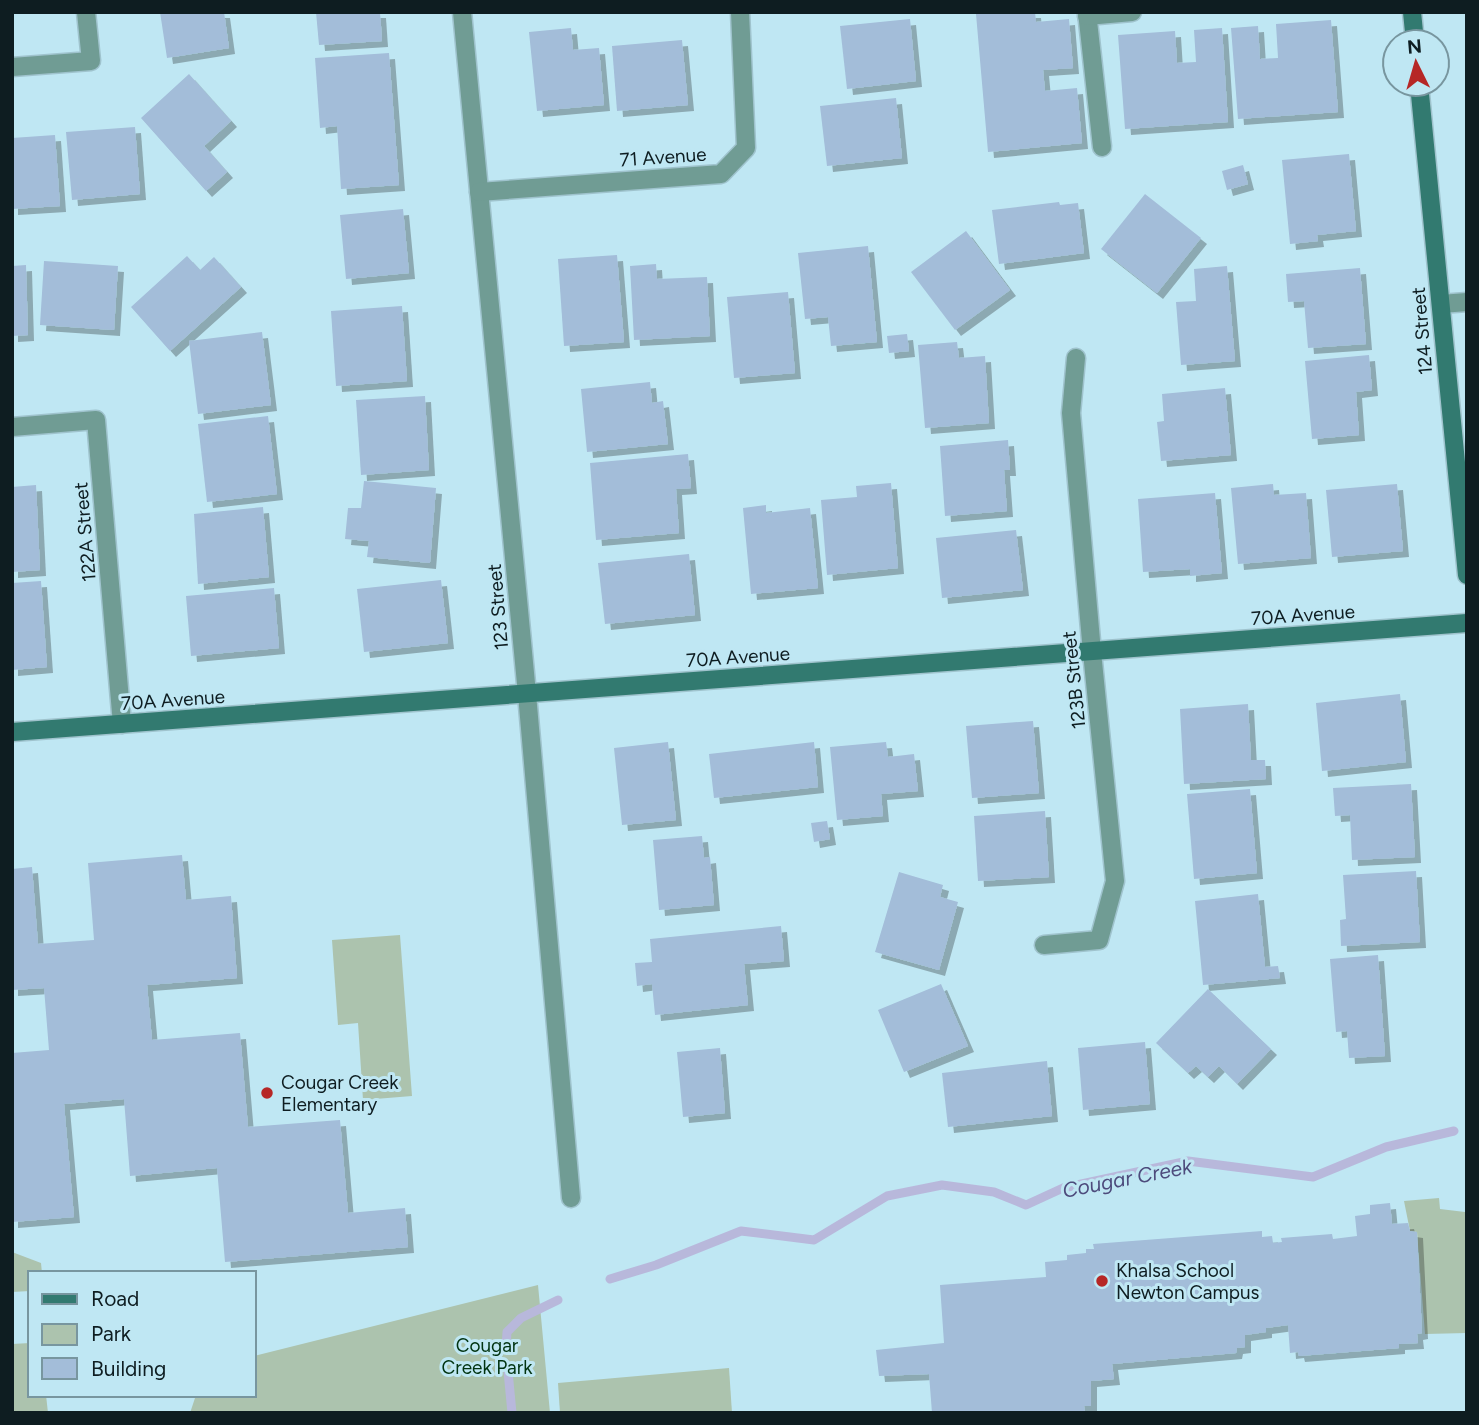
<svg xmlns="http://www.w3.org/2000/svg" width="1479" height="1425" font-family="Figtree,sans-serif">
<style>
.green{fill:#acc3ae}
.lines{fill:none;stroke-linecap:round;stroke-linejoin:round}
.stream{stroke:#b8b8db;stroke-width:9}
.building{fill:#a3bdd9;filter:url(#shadow)}
.lane-casing{stroke:#9fc3cd;stroke-width:21}
.street-casing{stroke:#9fc3cd;stroke-width:21}
.secondary-casing{stroke:#9fc3cd;stroke-width:21}
.lane{stroke:#709c94;stroke-width:18}
.street{stroke:#709c94;stroke-width:18}
.secondary{stroke:#327a70;stroke-width:18}
.poi-dot{fill:#b62726;stroke:#bfe7f3;stroke-width:2.5}
.labels{text-anchor:middle;dominant-baseline:central;stroke-width:6;stroke-linejoin:round;paint-order:stroke}
.street-label{font-size:19px;fill:#0e1d21;stroke:#bfe7f3}
.poi-label{font-size:19px;fill:#0e1d21;stroke:#bfe7f3;text-anchor:start}
.park-label{font-size:19px;fill:#013310;stroke:#bfe7f3}
.water-label{font-size:21px;font-style:italic;fill:#4d4b7c;stroke:#bfe7f3}
</style>
<defs>
<filter id="shadow"><feDropShadow dx="6" dy="6" stdDeviation="0" flood-color="#0004"/></filter>
</defs>
<rect width="100%" height="100%" fill="#bfe7f3"/>
<g class="green">
<polygon points="400,935 412,1096 363,1100 358,1023 338,1025 332,940"/>
<polygon points="1439,1198 1440,1209 1465,1212 1467,1232 1467,1333 1425,1334 1417,1232 1410,1231 1404,1201"/>
<polygon points="12,1252 41,1263 42,1273 30,1273 30,1291 12,1292"/>
<polygon points="538,1285 550,1413 190,1413 196,1395 254,1395 254,1356"/>
<polygon points="30,1343 30,1395 46,1395 48,1413 12,1413 12,1344"/>
<polygon points="729,1368 732,1413 560,1413 558,1383"/>
</g>
<g class="lines">
<g class="stream">
<polyline points="610,1279 656,1265 741,1231 814,1240 887,1196 942,1185 994,1192 1026,1205 1063,1188 1188,1161 1313,1177 1386,1147 1454,1131"/>
<polyline points="506,1347 507,1332 521,1318 558,1300"/>
<polyline points="508,1371 512,1413"/>
</g>
</g>
<g class="building">
<polygon points="160,12 224,12 229,48 167,58"/>
<polygon points="316,12 380,12 382,41 319,45"/>
<polygon points="996,12 1035,12 1036,22 1069,19 1073,68 1043,70 1045,91 1077,88 1082,143 988,152 976,14"/>
<polygon points="910,19 916,81 847,89 840,26"/>
<polygon points="1331,20 1338,112 1238,119 1231,28 1258,26 1260,59 1278,58 1276,24"/>
<polygon points="571,28 573,50 599,48 604,105 537,111 529,32"/>
<polygon points="1222,28 1228,122 1125,129 1118,35 1175,31 1177,63 1196,62 1194,30"/>
<polygon points="682,40 688,105 617,111 612,46"/>
<polygon points="389,53 399,185 341,189 337,126 320,128 315,58"/>
<polygon points="189,74 231,121 204,146 227,172 206,191 141,118"/>
<polygon points="896,98 902,158 827,166 820,106"/>
<polygon points="135,127 140,194 72,200 66,132"/>
<polygon points="55,135 60,206 12,209 12,138"/>
<polygon points="1349,154 1356,231 1317,235 1318,241 1290,244 1282,160"/>
<polygon points="1243,165 1248,184 1227,190 1222,171"/>
<polygon points="1145,194 1201,238 1157,293 1101,249"/>
<polygon points="1059,202 1060,205 1078,203 1084,253 999,264 992,210"/>
<polygon points="403,209 409,273 346,279 340,215"/>
<polygon points="966,231 1010,290 955,330 911,272"/>
<polygon points="868,246 877,342 831,346 828,317 805,319 798,253"/>
<polygon points="617,255 624,342 564,346 558,259"/>
<polygon points="187,256 200,270 214,257 241,287 170,351 131,307"/>
<polygon points="44,261 118,266 114,330 40,325"/>
<polygon points="656,264 657,279 707,277 710,336 634,340 630,266"/>
<polygon points="26,265 28,335 12,336 12,266"/>
<polygon points="1227,266 1235,361 1181,365 1176,302 1196,301 1194,269"/>
<polygon points="1360,268 1366,344 1308,348 1304,301 1288,302 1286,274"/>
<polygon points="788,292 795,373 734,378 727,297"/>
<polygon points="402,306 407,381 336,386 331,311"/>
<polygon points="262,332 271,405 198,414 189,341"/>
<polygon points="907,334 909,351 889,353 887,336"/>
<polygon points="957,342 959,358 985,356 989,423 925,428 918,345"/>
<polygon points="1369,355 1372,390 1356,392 1359,435 1312,439 1305,361"/>
<polygon points="650,382 652,403 663,401 668,444 587,452 581,389"/>
<polygon points="1225,388 1231,455 1161,461 1157,422 1164,421 1162,394"/>
<polygon points="425,396 429,470 361,475 356,400"/>
<polygon points="268,416 277,494 207,502 198,424"/>
<polygon points="1008,440 1010,470 1004,470 1007,511 945,516 940,446"/>
<polygon points="688,454 691,488 676,489 679,533 596,540 590,463"/>
<polygon points="364,481 436,488 430,563 367,557 369,541 345,539 348,508 361,508"/>
<polygon points="891,483 898,568 827,575 821,500 857,497 856,486"/>
<polygon points="1273,484 1274,495 1306,493 1311,558 1238,564 1231,488"/>
<polygon points="1397,484 1403,551 1332,557 1326,490"/>
<polygon points="36,485 40,570 12,572 12,487"/>
<polygon points="1215,493 1222,573 1190,576 1190,569 1143,572 1138,499"/>
<polygon points="766,505 766,513 810,508 818,588 751,594 743,508"/>
<polygon points="263,507 269,577 198,584 194,514"/>
<polygon points="1016,530 1023,590 942,598 936,538"/>
<polygon points="689,554 695,615 605,624 598,563"/>
<polygon points="441,580 448,643 364,652 357,589"/>
<polygon points="41,581 47,667 12,670 12,583"/>
<polygon points="274,588 279,648 191,656 186,596"/>
<polygon points="1400,694 1406,762 1322,771 1316,703"/>
<polygon points="1248,704 1251,760 1265,760 1266,779 1184,784 1180,709"/>
<polygon points="1033,721 1039,793 972,798 966,726"/>
<polygon points="668,742 676,820 622,825 614,748"/>
<polygon points="814,742 818,787 714,798 709,754"/>
<polygon points="886,742 888,757 914,754 918,791 881,794 883,816 837,820 830,747"/>
<polygon points="1411,784 1415,857 1352,860 1350,815 1335,816 1333,788"/>
<polygon points="1250,789 1257,873 1194,879 1187,794"/>
<polygon points="1045,811 1049,877 978,881 974,816"/>
<polygon points="827,821 830,839 814,842 811,823"/>
<polygon points="702,836 704,858 710,857 714,905 659,910 653,840"/>
<polygon points="182,855 186,900 231,896 237,978 147,985 152,1040 240,1033 248,1127 340,1120 348,1213 405,1208 408,1247 225,1262 217,1168 130,1176 124,1099 64,1104 74,1217 12,1222 12,1053 49,1050 44,988 12,990 12,869 32,867 38,944 94,940 88,863"/>
<polygon points="1416,871 1420,942 1341,946 1340,920 1346,919 1343,875"/>
<polygon points="899,872 943,885 940,897 958,902 939,970 875,952"/>
<polygon points="1258,894 1265,967 1278,966 1280,978 1203,985 1195,901"/>
<polygon points="781,926 784,961 744,964 748,1005 655,1015 652,984 637,986 635,963 652,962 650,939"/>
<polygon points="1378,955 1385,1056 1349,1058 1347,1031 1336,1032 1330,959"/>
<polygon points="941,984 968,1046 904,1072 878,1010"/>
<polygon points="1208,989 1271,1049 1237,1084 1219,1066 1208,1077 1196,1066 1188,1073 1156,1043"/>
<polygon points="1145,1042 1150,1104 1083,1110 1078,1048"/>
<polygon points="720,1048 725,1113 683,1117 677,1052"/>
<polygon points="1047,1061 1052,1116 948,1127 942,1073"/>
<polygon points="1390,1203 1392,1224 1408,1223 1410,1231 1417,1232 1422,1333 1417,1334 1418,1343 1399,1344 1399,1348 1299,1356 1298,1352 1290,1353 1288,1325 1266,1328 1266,1332 1245,1335 1245,1347 1237,1348 1236,1353 1112,1364 1114,1379 1091,1381 1091,1406 1084,1406 1085,1413 932,1413 929,1374 879,1376 876,1350 944,1343 940,1285 1046,1277 1045,1262 1067,1260 1067,1255 1086,1253 1086,1249 1094,1249 1093,1244 1262,1231 1262,1237 1272,1236 1273,1243 1282,1242 1281,1238 1332,1234 1333,1239 1357,1236 1355,1216 1370,1214 1370,1205"/>
</g>
<g class="lines">
<defs>
<g id="lane">
<polyline points="1087,12 1102,147"/>
<polyline points="1087,16 1132,12"/>
<polyline points="1441,304 1467,302"/>
</g>
<g id="street">
<polyline points="462,12 527,694 571,1198"/>
<polyline points="12,67 91,61 86,12"/>
<polyline points="479,192 721,174 746,148 740,12"/>
<polyline points="12,427 96,420 122,724"/>
<polyline points="1044,945 1099,940 1115,881 1092,652 1071,413 1076,358"/>
</g>
<g id="secondary">
<polyline points="1412,12 1415,42"/>
<polyline points="1419,84 1467,575"/>
<polyline points="12,732 1467,623"/>
</g>
</defs>
<use href="#lane" class="lane-casing"/>
<use href="#street" class="street-casing"/>
<use href="#secondary" class="secondary-casing"/>
<use href="#lane" class="lane"/>
<use href="#street" class="street"/>
<use href="#secondary" class="secondary"/>
</g>
<g class="poi-dot">
<circle cx="267" cy="1093" r="7"/>
<circle cx="1102" cy="1281" r="7"/>
</g>
<g class="labels">
<g class="street-label">
<text transform="translate(663 157) rotate(-4)">71 Avenue</text>
<text transform="translate(1422 331) rotate(-95)">124 Street</text>
<text transform="translate(85 532) rotate(-95)">122A Street</text>
<text transform="translate(498 607) rotate(-95)">123 Street</text>
<text transform="translate(1303 615) rotate(-4)">70A Avenue</text>
<text transform="translate(738 657) rotate(-4)">70A Avenue</text>
<text transform="translate(1074 680) rotate(-96)">123B Street</text>
<text transform="translate(173 700) rotate(-4)">70A Avenue</text>
</g>
<g class="poi-label">
<text x="281" y="1082">Cougar Creek<tspan x="281" dy="22">Elementary</tspan></text>
<text x="1116" y="1270">Khalsa School<tspan x="1116" dy="22">Newton Campus</tspan></text>
</g>
<g class="park-label">
<text x="487" y="1345">Cougar<tspan x="487" dy="22">Creek Park</tspan></text>
</g>
<g class="water-label">
<text transform="translate(1127 1178) rotate(-11)">Cougar Creek</text>
</g>
</g>
<rect width="1479" height="1425" fill="none" stroke="#0e1d21" stroke-width="28"/>
<rect x="28" y="1271" width="228" height="126" fill="#bfe7f3" stroke="#78969f" stroke-width="2"/>
<rect x="42" y="1294" width="35" height="10" fill="#327a70" stroke="#78969f" stroke-width="2"/>
<text x="91" y="1306" font-size="21" fill="#0e1d21">Road</text>
<rect x="42" y="1324" width="35" height="21" fill="#acc3ae" stroke="#78969f" stroke-width="2"/>
<text x="91" y="1341" font-size="21" fill="#0e1d21">Park</text>
<rect x="42" y="1358" width="35" height="21" fill="#a3bdd9" stroke="#78969f" stroke-width="2"/>
<text x="91" y="1376" font-size="21" fill="#0e1d21">Building</text>
<g transform="translate(1416 63) rotate(355)"><circle r="33" fill="#bfe7f3" stroke="#78969f" stroke-width="2"/>
<path d="M0-5L12 26L0 18L-12 26Z" fill="#b62726"/>
<text y="-10" font-size="19" font-weight="bold" text-anchor="middle" fill="#0e1d21">N</text>
</g>
</svg>
